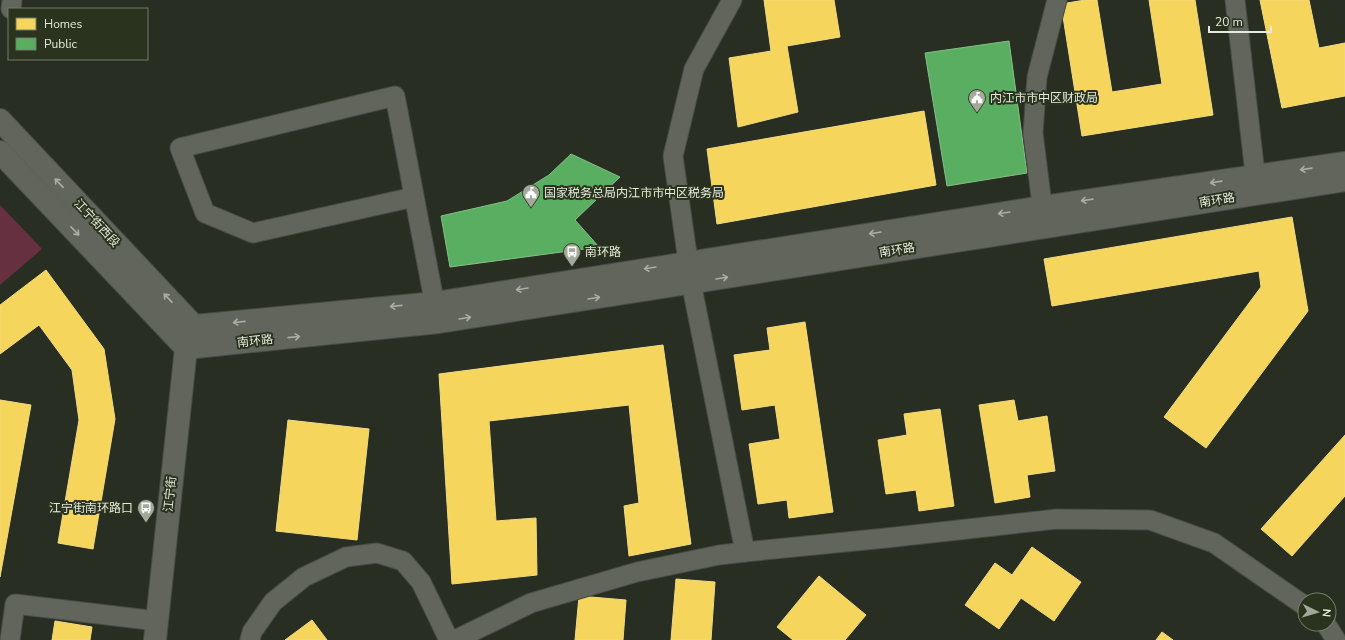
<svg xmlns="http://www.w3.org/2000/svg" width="1345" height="640" font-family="'Nunito Sans','Noto Sans SC',sans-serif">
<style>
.green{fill:#663040}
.homes{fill:#f6d55c;stroke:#f1db82}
.public{fill:#5aae61;stroke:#83c086}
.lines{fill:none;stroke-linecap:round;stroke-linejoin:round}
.minor-casing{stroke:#484c42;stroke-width:21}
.tertiary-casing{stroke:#484c42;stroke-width:24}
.secondary-casing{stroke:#484c42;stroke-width:24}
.minor{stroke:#61655c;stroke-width:19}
.tertiary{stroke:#61655c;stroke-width:22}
.secondary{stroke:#61655c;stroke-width:22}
.oneway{stroke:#a9aea2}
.labels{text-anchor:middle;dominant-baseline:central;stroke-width:4;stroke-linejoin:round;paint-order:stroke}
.poi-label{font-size:12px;fill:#e4eadc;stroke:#2a331e;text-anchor:start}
.street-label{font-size:12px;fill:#e4eadc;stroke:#2a331e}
</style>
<rect width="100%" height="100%" fill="#292e23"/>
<polygon class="green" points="0,205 42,249 0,285"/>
<g class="homes">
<polygon points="764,0 834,0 840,37 787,46 798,112 738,127 729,58 771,51"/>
<polygon points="1085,0 1097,0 1112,92 1162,84 1149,0 1195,0 1213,115 1082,136 1061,4"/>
<polygon points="1260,0 1309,0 1319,48 1345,43 1345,96 1282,108"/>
<polygon points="924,111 936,185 717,224 707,149"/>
<polygon points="1292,217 1308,311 1206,448 1164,417 1261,287 1259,271 1052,306 1044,259"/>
<polygon points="46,270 104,349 115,419 93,549 58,543 79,420 72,370 39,325 0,354 0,305"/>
<polygon points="805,322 833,512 789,518 787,500 758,504 749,444 780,439 775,405 742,410 734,355 770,350 767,328"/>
<polygon points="663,345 691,544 629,556 624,506 639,503 629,405 489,421 496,521 536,518 537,575 452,584 439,374"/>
<polygon points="0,400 31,405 0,577"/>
<polygon points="1014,400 1018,421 1047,416 1055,471 1027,475 1030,497 995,503 979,405"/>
<polygon points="940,409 954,506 919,511 916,490 886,494 878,440 907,435 904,414"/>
<polygon points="288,420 369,429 357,540 276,531"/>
<polygon points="1345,435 1345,496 1292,556 1261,529"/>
<polygon points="1032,547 1081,582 1054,621 1021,598 999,629 965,605 995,563 1012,575"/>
<polygon points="819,576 866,615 845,640 793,640 777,627"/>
<polygon points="676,579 715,582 711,640 671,640"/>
<polygon points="579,596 626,600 623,640 575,640"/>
<polygon points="312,620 327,640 285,640"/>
<polygon points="55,621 92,627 90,640 52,640"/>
<polygon points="1162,632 1173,640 1156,640"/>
</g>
<g class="public">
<polygon points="1009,41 1027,173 947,186 925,53"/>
<polygon points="571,154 620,177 575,220 599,247 450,267 441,216 507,201 549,175"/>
</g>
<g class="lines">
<defs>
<g id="minor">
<polyline points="1235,0 1257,191"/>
<polyline points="11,9 12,0"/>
<polyline points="414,197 253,233 205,213 180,148 395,96 437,316"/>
<polyline points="1044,221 1033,133 1037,77 1057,0"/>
<polyline points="745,552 886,538 1057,519 1150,520 1214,543 1305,606"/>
<polyline points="1326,624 1336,640"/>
<polyline points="10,640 15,604 157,621"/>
<polyline points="250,640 252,632 273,602 304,577 346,557 377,553 403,561 421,582 449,640"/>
<polyline points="455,640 531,603 637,572 719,555 745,552 691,282 673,156 694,69 732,0"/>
</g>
<polyline id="tertiary" points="155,640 186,348 193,330"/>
<g id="secondary">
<polyline points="0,120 194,326 435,303 1042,207 1345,163"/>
<polyline points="0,152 186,348 439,322 1345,180"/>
</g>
</defs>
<use href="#minor" class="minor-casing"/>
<use href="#tertiary" class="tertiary-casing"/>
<use href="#secondary" class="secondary-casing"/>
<use href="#minor" class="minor"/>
<use href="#tertiary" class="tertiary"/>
<use href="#secondary" class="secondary"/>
</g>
<defs><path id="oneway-shaft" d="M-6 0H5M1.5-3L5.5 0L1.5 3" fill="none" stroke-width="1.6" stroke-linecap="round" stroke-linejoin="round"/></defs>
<g class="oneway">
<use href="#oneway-shaft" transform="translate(1306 169) rotate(172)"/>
<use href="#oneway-shaft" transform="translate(1216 182) rotate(172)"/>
<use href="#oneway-shaft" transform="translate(59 183) rotate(-133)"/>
<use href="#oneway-shaft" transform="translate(1087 200) rotate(172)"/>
<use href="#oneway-shaft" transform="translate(1004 213) rotate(171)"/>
<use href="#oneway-shaft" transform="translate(75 231) rotate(46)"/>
<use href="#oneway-shaft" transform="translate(875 233) rotate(171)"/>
<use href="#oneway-shaft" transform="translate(650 268) rotate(171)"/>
<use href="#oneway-shaft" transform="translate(722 278) rotate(-9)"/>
<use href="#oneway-shaft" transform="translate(522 289) rotate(171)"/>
<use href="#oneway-shaft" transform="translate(168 298) rotate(-133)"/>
<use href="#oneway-shaft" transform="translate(594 298) rotate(-9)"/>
<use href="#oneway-shaft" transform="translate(396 306) rotate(174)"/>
<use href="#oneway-shaft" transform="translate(465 318) rotate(-9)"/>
<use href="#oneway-shaft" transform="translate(239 322) rotate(174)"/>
<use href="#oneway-shaft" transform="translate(294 337) rotate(-6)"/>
</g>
<defs>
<symbol id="civic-pin" viewBox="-11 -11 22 30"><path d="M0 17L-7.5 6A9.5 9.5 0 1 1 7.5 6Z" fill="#a3a89b" stroke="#2a331e"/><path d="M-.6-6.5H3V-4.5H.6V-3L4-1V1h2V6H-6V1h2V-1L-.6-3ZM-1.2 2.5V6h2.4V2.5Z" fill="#fff"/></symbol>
<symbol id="bus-pin" viewBox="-11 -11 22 30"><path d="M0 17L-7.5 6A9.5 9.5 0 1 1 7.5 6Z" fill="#a3a89b" stroke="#2a331e"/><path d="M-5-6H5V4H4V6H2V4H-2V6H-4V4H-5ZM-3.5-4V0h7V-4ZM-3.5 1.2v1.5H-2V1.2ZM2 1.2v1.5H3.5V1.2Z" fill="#fff"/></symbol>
</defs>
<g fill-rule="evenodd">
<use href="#civic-pin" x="967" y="88" width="20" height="27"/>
<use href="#civic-pin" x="521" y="183" width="20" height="27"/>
<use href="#bus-pin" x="562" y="242" width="20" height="27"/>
<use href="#bus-pin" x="136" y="498" width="20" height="27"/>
</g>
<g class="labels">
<g class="poi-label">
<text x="990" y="98">内江市市中区财政局</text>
<text x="544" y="193">国家税务总局内江市市中区税务局</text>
<text x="585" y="252">南环路</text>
<text x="133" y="508" text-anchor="end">江宁街南环路口</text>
</g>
<g class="street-label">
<text transform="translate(1217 200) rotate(-9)">南环路</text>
<text transform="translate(97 223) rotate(47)">江宁街西段</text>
<text transform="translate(897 250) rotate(-9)">南环路</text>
<text transform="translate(255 341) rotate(-6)">南环路</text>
<text transform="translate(170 494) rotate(-84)">江宁街</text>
</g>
</g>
<rect x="8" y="8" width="140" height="52" fill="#2a331e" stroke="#747c6a"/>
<rect x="16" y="18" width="20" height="12" fill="#f6d55c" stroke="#747c6a"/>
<text x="44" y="28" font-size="12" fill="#e4eadc">Homes</text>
<rect x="16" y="38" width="20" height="12" fill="#5aae61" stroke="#747c6a"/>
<text x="44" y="48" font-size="12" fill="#e4eadc">Public</text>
<g transform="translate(1317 612) rotate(95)"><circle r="19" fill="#2a331e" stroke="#747c6a"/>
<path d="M0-3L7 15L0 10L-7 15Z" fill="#a3a89b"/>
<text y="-6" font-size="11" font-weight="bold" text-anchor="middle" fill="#e4eadc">N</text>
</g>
<path d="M1209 26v6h62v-6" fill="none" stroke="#e4eadc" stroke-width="2"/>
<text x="1215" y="26" font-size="12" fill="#e4eadc" stroke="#2a331e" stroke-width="3" paint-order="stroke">20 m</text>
</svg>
